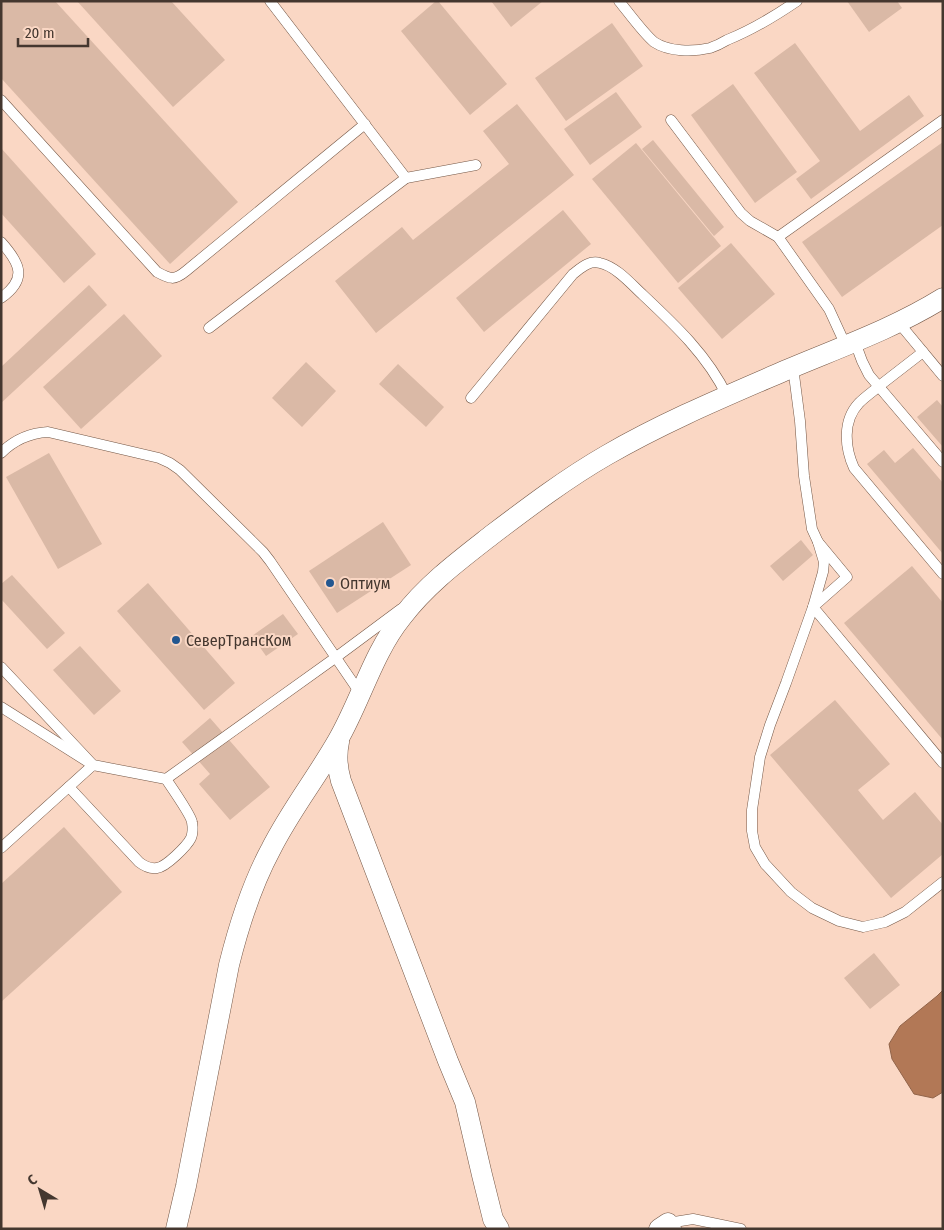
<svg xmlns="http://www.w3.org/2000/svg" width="944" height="1230" font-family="'Fira Sans Condensed',sans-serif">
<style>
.water{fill:#b27856;stroke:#91644a}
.building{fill:#dab9a6}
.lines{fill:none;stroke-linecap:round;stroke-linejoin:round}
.lane-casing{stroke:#745746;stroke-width:11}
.street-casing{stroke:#745746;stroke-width:21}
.lane{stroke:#fff;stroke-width:10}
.street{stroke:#fff;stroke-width:20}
.poi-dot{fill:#235790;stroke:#fad7c4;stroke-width:2}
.labels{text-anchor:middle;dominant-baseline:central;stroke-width:4;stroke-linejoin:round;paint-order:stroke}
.poi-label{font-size:16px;fill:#44372f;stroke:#fad7c4;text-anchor:start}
</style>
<rect width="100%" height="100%" fill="#fad7c4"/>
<polygon class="water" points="943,990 943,1092 933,1098 914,1094 892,1059 889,1044 900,1026 937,996"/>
<g class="building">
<polygon points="1,1 55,1 238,202 170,264 1,78"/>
<polygon points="77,1 171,1 225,60 173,107"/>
<polygon points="436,1 438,1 507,84 470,115 401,31"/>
<polygon points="491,1 543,1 511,27"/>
<polygon points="847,1 897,1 902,8 869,32"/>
<polygon points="612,23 643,66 566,121 535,78"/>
<polygon points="795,43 860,131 909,95 924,116 811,199 796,179 820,161 754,73"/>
<polygon points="733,84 797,172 755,203 691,115"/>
<polygon points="616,92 642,127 590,165 564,129"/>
<polygon points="517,104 574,175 376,333 335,281 402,227 413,240 509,164 483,131"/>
<polygon points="653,140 724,227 714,236 642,149"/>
<polygon points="943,142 943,225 842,297 802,242"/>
<polygon points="636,143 721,246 678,283 592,179"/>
<polygon points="1,148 96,254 64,283 1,213"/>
<polygon points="563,210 591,244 484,332 456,298"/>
<polygon points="731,243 775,294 722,339 678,288"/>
<polygon points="89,285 107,305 1,403 1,367"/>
<polygon points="124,314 162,356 81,429 43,387"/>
<polygon points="306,362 336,391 302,427 272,398"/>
<polygon points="398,364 444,407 426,427 379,384"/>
<polygon points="937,400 943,407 943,447 917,417"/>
<polygon points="913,448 943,483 943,554 867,464 884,450 895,463"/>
<polygon points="49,453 102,544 58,569 6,477"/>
<polygon points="383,522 411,565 337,613 309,571"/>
<polygon points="801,540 813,555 783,581 770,566"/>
<polygon points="912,566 943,603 943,740 844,623"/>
<polygon points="12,575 65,633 47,649 1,599 1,584"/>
<polygon points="148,583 235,683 204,710 117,611"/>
<polygon points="283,614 298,634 266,656 252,636"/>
<polygon points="80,646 121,691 94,715 53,670"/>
<polygon points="835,700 890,764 858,790 883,820 915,792 943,825 943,854 891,898 770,755"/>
<polygon points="210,718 270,787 230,820 199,784 210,774 182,742"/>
<polygon points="64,827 122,892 1,1002 1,884"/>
<polygon points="874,953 900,985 870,1009 844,978"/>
</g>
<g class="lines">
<defs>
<g id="lane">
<path d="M619,1C628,12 644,34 654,42C669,52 693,52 710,48C716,46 722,43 727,40C752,30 775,16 797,1"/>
<path d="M1,100L157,272C170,279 174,281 186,271L365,124"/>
<polyline points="671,120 741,213 750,221 778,237 829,309 846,346"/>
<polyline points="406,178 476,165"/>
<polyline points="778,237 943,120"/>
<path d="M1,242C20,263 28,279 1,298"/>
<polyline points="899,323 943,376"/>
<polyline points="209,328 406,178 270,1"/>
<polyline points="855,342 862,361 869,375 943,462"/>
<path d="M923,352C910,362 896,373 883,383C875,390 866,396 859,403C842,421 845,448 854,468L943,574"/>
<polyline points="793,367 800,421 804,476 812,529 818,542 847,577 813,607 943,763"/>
<path d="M471,398L573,274C581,268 589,260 600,263C617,267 631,284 643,295C675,325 708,356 727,396"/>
<path d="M1,453C14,440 30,433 48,432L159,458L170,463L180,470L263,552L270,561L360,693"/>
<polyline points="818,542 824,562 823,572 813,607 786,683 770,725 760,757 752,810 752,831 755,847 765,864 791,892 812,908 839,921 863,927 885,922 905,912 943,882"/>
<polyline points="1,667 93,765 166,779 335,658 401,609"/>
<polyline points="1,707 93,765 1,848"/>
<path d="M69,787L139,862C144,866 150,869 157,868C166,867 187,846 191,838C193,833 193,828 192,822C191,815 172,788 166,779"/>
<polyline points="668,1223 693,1219 741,1229"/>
</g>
<g id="street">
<path d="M339,742C336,756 337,767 341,781L448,1061L465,1102L482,1175L493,1219L499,1229"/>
<path d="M176,1229L186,1186L229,965C239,925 251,886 271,849C290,811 317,777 338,740C361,700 373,653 402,617C427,584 461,559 493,534C530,506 567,478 607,455C664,422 724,397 784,371C838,348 893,329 943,298"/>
<polyline points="659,1229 668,1223 671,1229"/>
</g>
</defs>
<use href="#lane" class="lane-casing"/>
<use href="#street" class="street-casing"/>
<use href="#lane" class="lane"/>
<use href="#street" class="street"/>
</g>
<g class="poi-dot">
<circle cx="330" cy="583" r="5"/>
<circle cx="176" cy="640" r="5"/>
</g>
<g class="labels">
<g class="poi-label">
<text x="340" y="583">Оптиум</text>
<text x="186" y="640">СеверТрансКом</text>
</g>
</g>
<rect width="944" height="1230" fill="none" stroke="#44372f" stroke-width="5"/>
<g transform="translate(40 1190) rotate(322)" stroke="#fad7c4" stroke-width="4" paint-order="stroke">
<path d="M0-4L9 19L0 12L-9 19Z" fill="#44372f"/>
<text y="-8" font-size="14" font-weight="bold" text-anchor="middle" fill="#44372f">С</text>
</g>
<path d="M18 38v8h70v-8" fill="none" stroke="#44372f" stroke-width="2.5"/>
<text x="25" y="38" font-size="15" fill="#44372f" stroke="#fad7c4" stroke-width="4" paint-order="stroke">20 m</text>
</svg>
